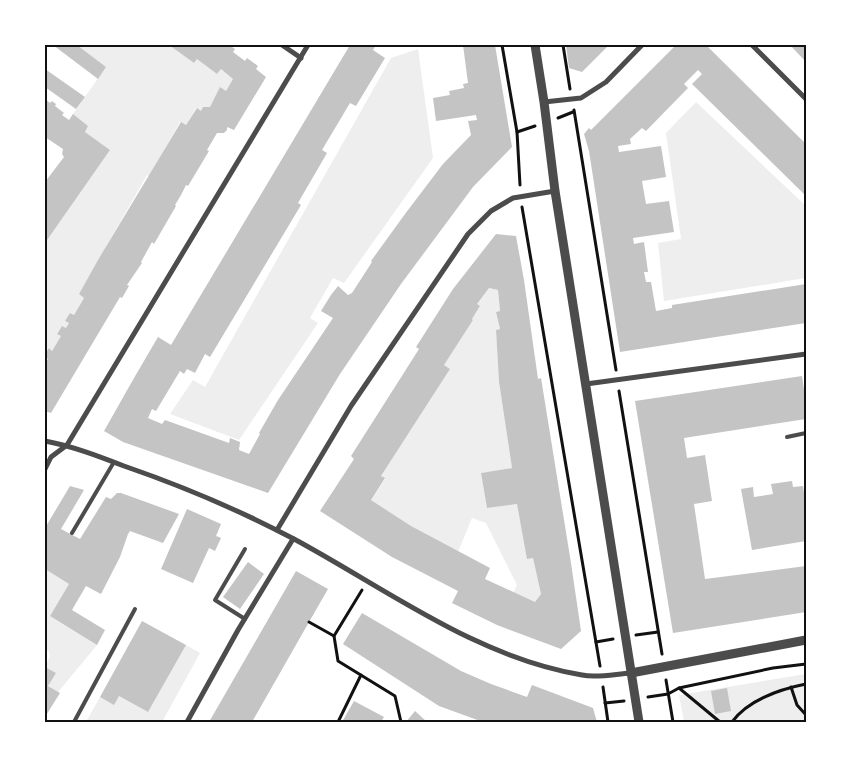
<svg xmlns="http://www.w3.org/2000/svg" width="851" height="767" font-family="'Zilla Slab',serif">
<style>
.green{fill:#eee}
.building{fill:#c4c4c4;fill-rule:evenodd}
.lines{fill:none;stroke-linecap:round;stroke-linejoin:round}
.path{stroke:#111;stroke-width:3}
.service{stroke:#4c4c4c;stroke-width:4}
.minor{stroke:#4c4c4c;stroke-width:5}
.tertiary{stroke:#4c4c4c;stroke-width:9}
.neatline{fill:none;stroke:#111;stroke-width:2}
</style>
<rect width="100%" height="100%" fill="#fff"/>
<g class="green">
<polygon points="77,45 169,45 194,63 197,59 217,74 221,69 233,79 226,91 220,88 210,107 203,107 201,111 196,108 186,125 180,122 149,176 147,175 79,294 84,298 74,315 70,313 65,321 69,323 66,328 62,326 57,333 61,336 52,351 49,348 45,354 45,243 110,150 85,132 88,126 73,114 106,67"/>
<polygon points="418,49 433,158 344,283 333,278 310,318 318,323 239,440 170,414 193,380 205,387 391,58"/>
<polygon points="696,102 806,206 806,278 664,301 658,243 681,239 666,133"/>
<polygon points="489,288 498,290 500,311 496,312 500,329 496,330 499,382 512,468 481,473 487,508 517,504 528,559 533,558 541,594 535,602 513,593 517,585 486,523 472,518 458,552 411,526 371,500 385,479 381,476 450,369 444,365 473,320 472,319 480,307 477,304"/>
<polygon points="45,569 69,584 50,616 97,645 58,692 48,686 55,673 45,667 50,656 49,651 45,649 46,633 45,632 45,615 47,614 45,613 45,583 47,579 45,577"/>
<polygon points="186,645 200,653 162,722 86,722 100,697 114,704 119,696 148,712"/>
<polygon points="806,674 806,722 684,722 679,695"/>
</g>
<g class="building">
<polygon points="53,45 77,45 106,67 98,79"/>
<polygon points="169,45 229,45 235,49 233,52 245,61 247,58 258,66 256,69 266,77 234,130 227,127 227,130 224,133 217,133 207,150 209,151 188,186 186,185 181,195 175,205 176,206 154,244 152,242 141,262 142,263 127,285 129,286 122,298 120,297 51,413 45,411 45,363 48,359 45,357 45,354 49,348 52,351 61,336 57,334 62,326 66,328 69,323 65,321 70,313 74,315 84,298 79,294 98,260 181,122 186,125 197,108 201,111 203,107 210,107 220,87 226,91 233,79 221,69 217,74 197,59 194,63"/>
<polygon points="350,45 376,45 373,50 385,58 356,106 350,103 322,150 327,153 298,203 301,205 210,357 205,354 195,373 187,369 184,374 180,371 156,411 152,409 148,418 162,424 165,420 229,443 230,438 240,442 239,450 249,454 260,434 259,433 278,400 333,318 321,311 331,295 338,286 348,295 352,293 372,262 371,261 405,214 443,164 471,135 468,121 477,120 476,115 436,121 433,98 450,95 449,91 464,88 463,84 468,83 463,45 495,45 512,147 473,187 401,284 340,374 268,493 123,442 104,431 134,378 158,337 171,345"/>
<polygon points="566,45 609,45 582,72 569,68"/>
<polygon points="676,45 706,45 806,144 806,196 692,84 702,74 698,70 684,84 688,88 646,131 642,128 630,139 631,144 618,146 619,152 661,146 666,177 642,181 646,204 669,201 674,232 633,238 634,244 644,242 648,272 644,272 646,282 651,282 656,311 672,308 672,305 806,284 806,323 620,352 589,151 584,134 589,128 591,130"/>
<polygon points="790,45 806,45 806,62"/>
<polygon points="45,69 85,97 76,109 45,87"/>
<polygon points="45,99 50,103 52,101 56,104 55,106 64,113 62,115 69,120 73,114 88,126 85,132 110,150 45,243 45,182 64,157 62,154 63,149 45,137"/>
<path d="M496,234L516,236L524,280L538,379L541,378L571,563L581,631L561,649L497,625L452,603L458,591L392,557L320,511L354,459L351,456L419,349L416,347L453,289ZM489,288L498,290L500,311L496,312L500,329L496,330L499,382L512,468L481,473L487,508L517,504L527,559L533,558L541,594L535,602L485,579L490,568L411,526L371,500L385,478L381,476L450,369L444,365L473,320L472,319L480,306L477,304Z"/>
<polygon points="802,376 806,404 806,419 684,438 687,458 705,455 712,501 694,504 705,579 806,566 806,612 673,633 635,401"/>
<polygon points="792,481 793,487 803,486 806,506 806,541 752,550 741,489 753,487 754,497 773,494 771,484"/>
<polygon points="70,486 84,490 61,529 80,539 106,497 111,499 117,493 121,493 179,514 163,543 130,531 128,534 120,557 101,594 86,586 76,603 72,610 105,630 97,645 50,616 69,584 45,569 45,528"/>
<polygon points="187,509 221,524 216,536 221,538 215,551 209,548 193,583 161,569"/>
<polygon points="248,562 264,574 240,609 223,597"/>
<polygon points="296,571 328,589 309,622 252,722 209,722"/>
<polygon points="362,613 461,671 491,684 527,697 532,685 593,708 597,722 483,722 439,706 343,644"/>
<polygon points="142,621 186,645 148,712 119,696 114,705 100,697"/>
<polygon points="45,667 56,673 48,686 60,693 45,717"/>
<polygon points="727,688 731,711 715,714 711,691"/>
<polygon points="354,701 384,717 381,722 342,722"/>
<polygon points="415,711 427,722 406,722"/>
</g>
<g class="lines">
<g class="path">
<polyline points="502,45 517,132 520,185"/>
<polyline points="563,45 570,89"/>
<polyline points="574,110 616,370"/>
<polyline points="558,118 573,112"/>
<polyline points="517,132 535,126"/>
<polyline points="522,207 600,666"/>
<polyline points="619,391 662,654"/>
<polyline points="362,590 334,636 338,661 395,696 401,722"/>
<polyline points="309,622 334,636"/>
<polyline points="636,635 658,632"/>
<polyline points="596,642 613,639"/>
<polyline points="666,680 673,722"/>
<polyline points="603,687 608,722"/>
<polyline points="791,687 797,705 806,715"/>
<polyline points="679,688 720,722"/>
<polyline points="648,697 668,694 679,688 773,668 806,664"/>
<polyline points="605,703 624,701"/>
<polyline points="338,722 361,675"/>
<path d="M732,722C748,700 781,689 806,684"/>
</g>
<g class="service">
<polyline points="787,437 806,433"/>
<polyline points="72,533 114,462"/>
<polyline points="245,619 215,600 245,549"/>
<polyline points="74,722 135,609"/>
</g>
<g class="minor">
<polyline points="282,45 301,58"/>
<polyline points="752,45 806,99"/>
<polyline points="544,102 581,98 606,82 642,45"/>
<polyline points="586,384 806,354"/>
<path d="M45,441C72,446 98,456 124,466C182,486 239,510 294,539C387,589 475,657 582,675C597,678 615,674 631,673"/>
<polyline points="45,469 51,457 67,445 308,45"/>
<polyline points="277,530 351,406 468,234 491,211 513,198 555,191"/>
<polyline points="187,722 238,630 293,539"/>
</g>
<g class="tertiary">
<polyline points="535,45 544,102 555,191 639,722"/>
<polyline points="631,673 806,640"/>
</g>
</g>
<rect width="851" height="767" fill="none" stroke="#ffffff" stroke-width="92"/>
<rect x="46" y="46" width="759" height="675" class="neatline"/>
</svg>
